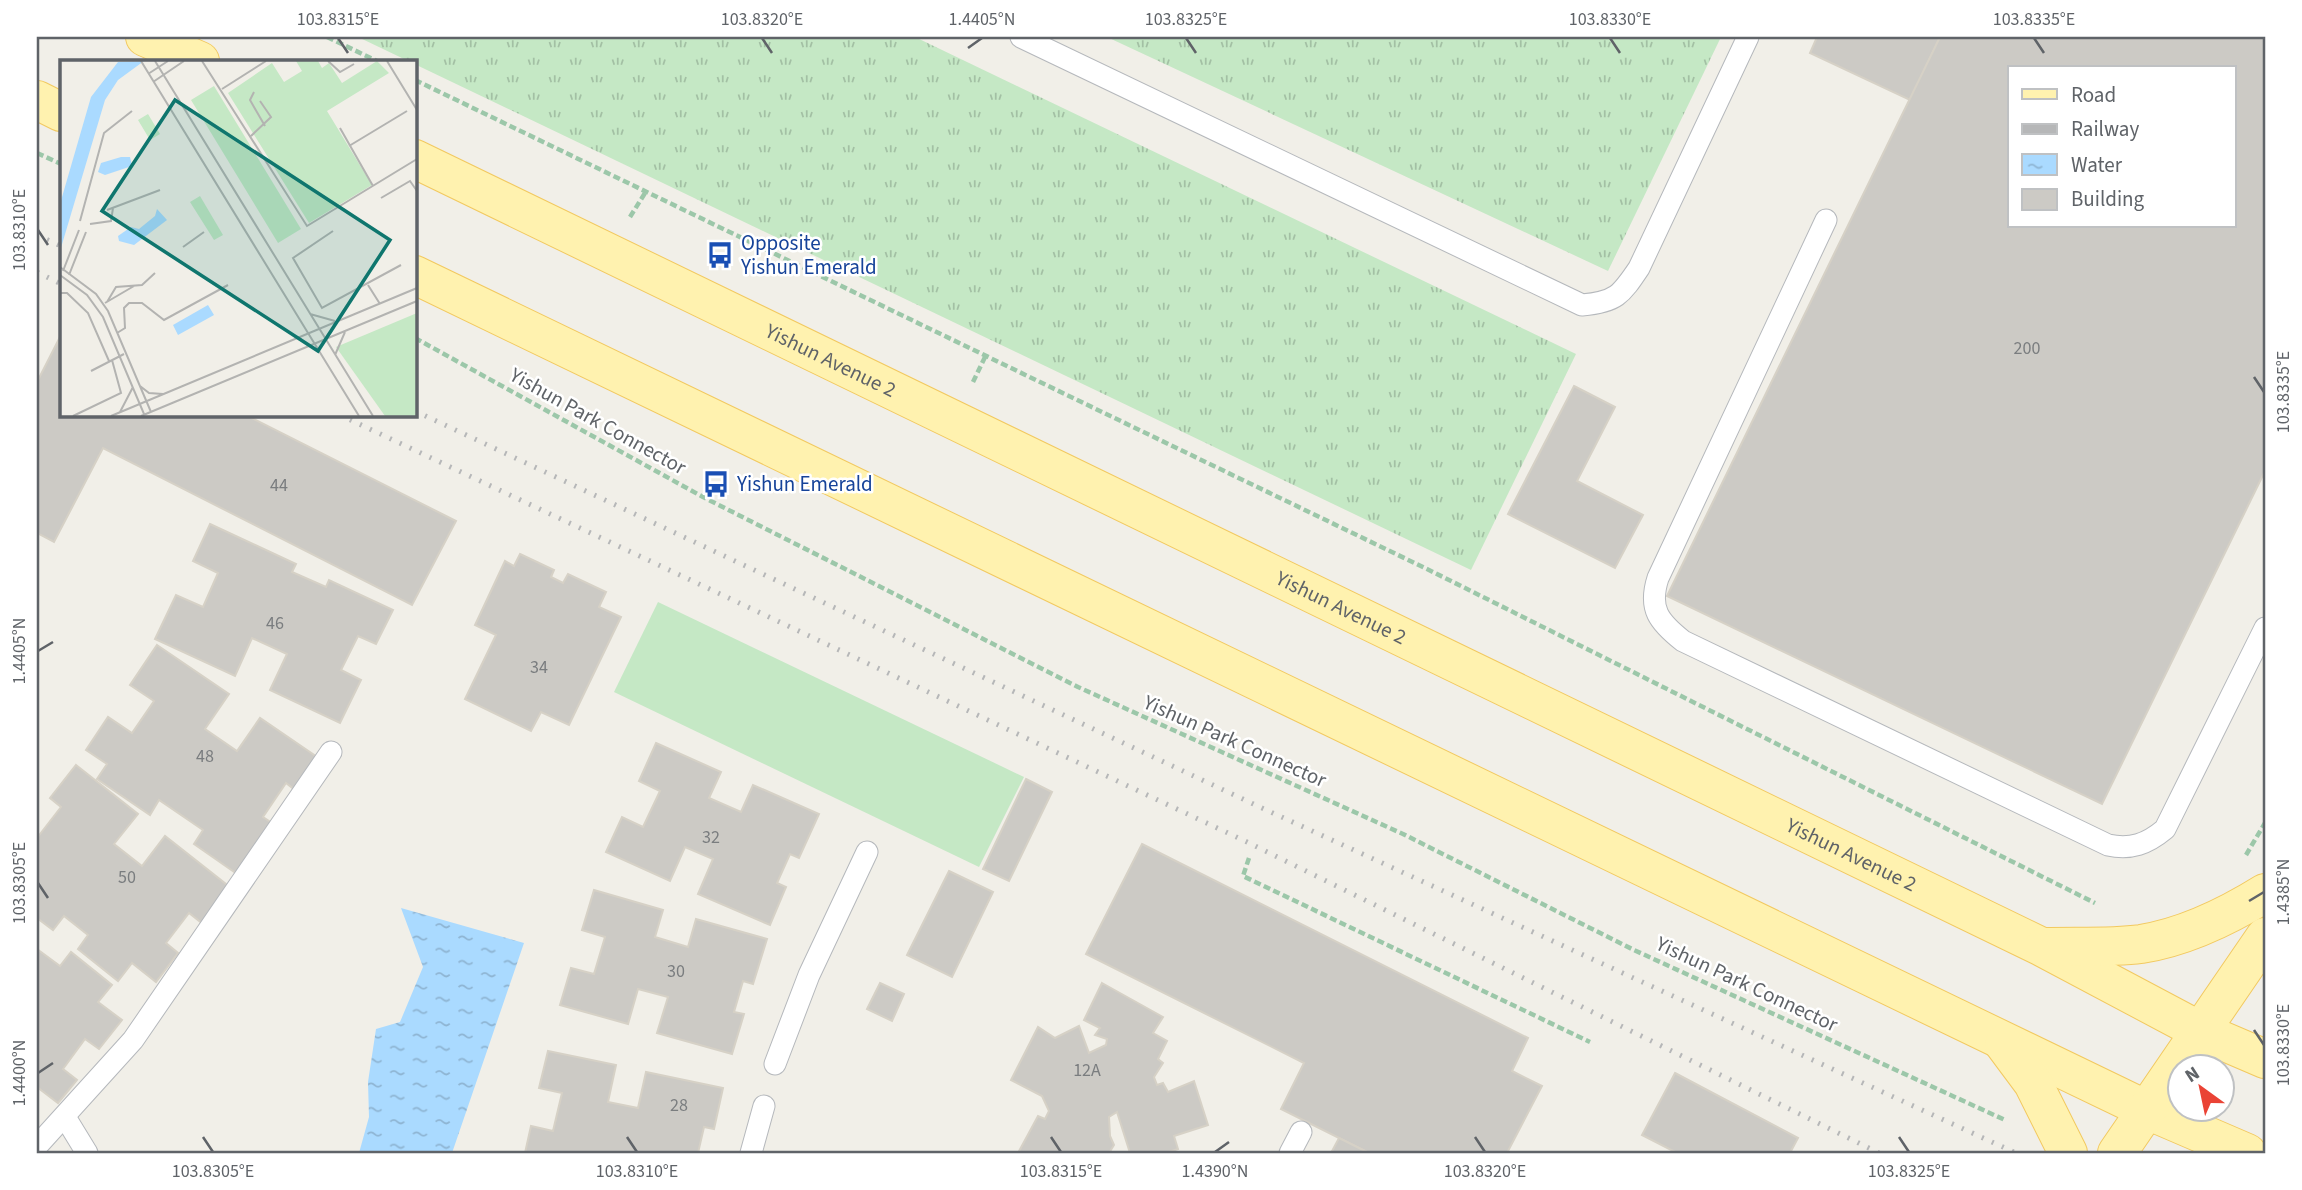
<svg xmlns="http://www.w3.org/2000/svg" width="2302" height="1190" font-family="'Source Sans 3',sans-serif">
<style>
.grass{fill:url(#grass-tufts)}
.pitch{fill:#c5e8c5}
.water{fill:url(#water-ripples)}
.building{fill:#cccac5;stroke:#d6d1c6;stroke-width:2;fill-rule:evenodd}
.lines{fill:none;stroke-linecap:round;stroke-linejoin:round}
.lane-casing{stroke:#b5b8bc;stroke-width:23}
.primary-casing{stroke:#f2c960;stroke-width:40}
.path{stroke:#9cc7a9;stroke-width:4.5;stroke-dasharray:7 3.5;stroke-linecap:butt}
.lane{stroke:#fff;stroke-width:21}
.primary{stroke:#fff2af;stroke-width:38}
.rail{stroke:#b6b7b8;stroke-width:5;stroke-dasharray:2 9;stroke-linecap:butt}
.ticks{fill:none;stroke:#5f6368;stroke-width:2.5}
.labels{text-anchor:middle;dominant-baseline:central;stroke-width:5;stroke-linejoin:round;paint-order:stroke}
.number-label{font-size:18px;fill:#7a7d7f}
.transit-label{font-size:21px;fill:#164399;stroke:#fff;text-anchor:start}
.street-label{font-size:21px;fill:#5f6368;stroke:#fff}
.inset-road{fill:none;stroke:#b3b3b1;stroke-width:2}
.view{fill:#0f766e;fill-opacity:0.15;stroke:#0f766e;stroke-width:3.5}
.inset-edge{fill:none;stroke:#5f6368;stroke-width:3.5}
.neatline{fill:none;stroke:#5f6368;stroke-width:2.5}
.ticks-label{font-size:18px;text-anchor:middle;fill:#5f6368}
</style>
<defs>
<pattern id="grass-tufts" width="24" height="20" patternUnits="userSpaceOnUse" patternTransform="scale(1.75)"><rect width="24" height="20" fill="#c5e8c5"/><path d="M3 7l-1-3M5 7V3M7 7l1-3M15 17l-1-3M17 17v-4M19 17l1-3" fill="none" stroke="#a3c0a4"/></pattern>
<pattern id="water-ripples" width="26" height="14" patternUnits="userSpaceOnUse" patternTransform="scale(1.75)"><rect width="26" height="14" fill="#aadaff"/><path d="M2 4q2-2 4 0t4 0M15 11q2-2 4 0t4 0" fill="none" stroke="#8eb4d2"/></pattern>
</defs>
<rect width="100%" height="100%" fill="#f1efe8"/>
<g class="grass">
<polygon points="358,37 915,37 1576,354 1471,570"/>
<polygon points="1107,37 1721,37 1608,271"/>
</g>
<polygon class="pitch" points="658,602 1024,777 979,867 614,692"/>
<polygon class="water" points="401,908 524,943 452,1153 359,1153 369,1117 368,1082 376,1029 400,1022 423,967"/>
<g class="building">
<polygon points="1817,37 1940,37 1910,100 1810,53"/>
<path d="M1940,37H2265V471L2102,804L1667,596ZM2010,68H2234V226H2010Z"/>
<polygon points="61,335 61,415 246,415 456,521 412,605 103,448 54,542 37,533 37,382"/>
<polygon points="1574,386 1615,407 1577,481 1643,515 1615,568 1508,514"/>
<polygon points="210,524 296,564 292,572 326,587 329,580 393,610 376,644 358,636 341,670 361,680 340,723 270,690 287,654 252,638 235,676 155,639 176,595 203,607 218,573 193,561"/>
<polygon points="520,554 554,570 551,577 563,583 568,574 606,592 599,607 621,617 569,725 541,712 531,731 465,699 496,635 475,625 505,561 514,566"/>
<polygon points="157,645 229,694 205,729 237,751 260,718 323,761 300,794 286,783 263,817 278,827 237,874 194,844 203,830 159,800 150,815 97,779 107,764 86,750 108,717 132,733 154,701 130,685"/>
<polygon points="656,743 721,772 709,798 741,812 753,785 819,814 799,858 790,854 777,883 786,887 770,925 698,894 713,859 685,847 670,881 606,852 622,817 643,827 660,791 639,781"/>
<polygon points="76,765 138,814 114,844 142,866 165,836 231,888 203,924 189,913 166,943 178,953 156,982 132,963 118,981 78,949 88,935 64,916 53,930 37,918 37,838 61,807 50,798"/>
<polygon points="1026,779 1052,792 1009,881 983,869"/>
<polygon points="1142,844 1528,1038 1512,1071 1542,1086 1507,1153 1369,1153 1281,1109 1304,1063 1086,954"/>
<polygon points="949,871 993,892 952,977 907,955"/>
<polygon points="594,890 663,910 655,937 688,947 696,919 767,939 753,984 743,981 734,1012 744,1014 732,1054 657,1033 668,997 638,989 628,1024 560,1005 571,968 594,974 605,937 582,930"/>
<polygon points="37,949 60,966 71,952 112,985 98,1002 122,1020 99,1049 85,1039 63,1069 77,1080 58,1103 37,1087"/>
<polygon points="880,983 904,994 892,1021 867,1009"/>
<polygon points="1102,983 1163,1017 1153,1033 1167,1041 1158,1059 1163,1063 1154,1077 1157,1085 1163,1083 1168,1092 1194,1081 1208,1125 1174,1136 1178,1149 1166,1153 1130,1153 1117,1112 1109,1117 1110,1136 1114,1145 1109,1153 1018,1153 1038,1116 1045,1119 1049,1111 1042,1096 1011,1080 1038,1027 1055,1038 1079,1026 1089,1053 1106,1045 1107,1039 1095,1035 1100,1028 1084,1020"/>
<polygon points="548,1051 616,1065 608,1102 638,1108 646,1072 723,1088 714,1129 704,1127 698,1153 525,1153 531,1126 553,1131 562,1093 539,1088"/>
<polygon points="1675,1073 1798,1138 1790,1153 1677,1153 1642,1135"/>
<polygon points="1339,1138 1369,1153 1331,1153"/>
</g>
<g class="lines">
<defs>
<g id="lane">
<path d="M1021,37L1582,305C1616,302 1621,295 1639,268L1748,37"/>
<path d="M1826,220L1658,578C1648,609 1659,622 1683,641L2108,845C2131,850 2147,844 2165,829L2265,628"/>
<polyline points="775,1064 809,975 867,852"/>
<polyline points="65,1117 87,1153"/>
<polyline points="37,1146 133,1040 331,752"/>
<polyline points="751,1153 764,1106"/>
<polyline points="1290,1153 1301,1132"/>
</g>
<g id="primary">
<polyline points="145,37 200,61"/>
<polyline points="37,100 61,112"/>
<path id="s1" d="M415,159L2042,947L2202,1032L2265,1059"/>
<polyline points="415,275 2147,1110 2247,1153"/>
<path d="M2044,947C2076,946 2110,948 2141,944C2185,937 2228,916 2265,893"/>
<polyline points="2004,1044 2033,1083 2068,1153"/>
<polyline points="2117,1153 2265,937"/>
</g>
</defs>
<use href="#lane" class="lane-casing"/>
<use href="#primary" class="primary-casing"/>
<g class="path">
<polyline points="327,37 377,61"/>
<polyline points="415,80 1427,569 2095,903"/>
<polyline points="37,153 61,164"/>
<polyline points="630,217 645,193"/>
<polyline points="415,338 703,497 1078,687 1403,834 1634,950 2005,1120"/>
<polyline points="973,382 986,355"/>
<polyline points="2246,855 2265,823"/>
<polyline points="1249,858 1243,876 1590,1042"/>
</g>
<use href="#lane" class="lane"/>
<use href="#primary" class="primary"/>
<g class="rail">
<polyline points="37,235 61,246"/>
<polyline points="37,272 61,284"/>
<polyline points="415,411 1262,808 2016,1153"/>
<polyline points="340,415 1247,842 1879,1153"/>
</g>
</g>
<path class="ticks" d="M338,38L348,53M762,38L772,53M1186,38L1196,53M1610,38L1620,53M2034,38L2044,53M968,48L982,38M38,230L48,245M2254,377L2264,392M38,651L53,642M38,883L48,898M2249,901L2264,892M2254,1030L2264,1045M38,1073L53,1063M203,1137L213,1152M627,1137L637,1152M1051,1137L1061,1152M1475,1137L1485,1152M1899,1137L1909,1152M1215,1152L1229,1142"/>
<defs>
<symbol id="bus-bare" viewBox="-9 -9 18 18"><path d="M-5-6H5V4H4V6H2V4H-2V6H-4V4H-5ZM-3.5-4V0h7V-4ZM-3.5 1.2v1.5H-2V1.2ZM2 1.2v1.5H3.5V1.2Z" fill="#1a4fb4" stroke="#fff" stroke-width="2.5" paint-order="stroke"/></symbol>
</defs>
<g fill-rule="evenodd">
<use href="#bus-bare" x="701" y="236" width="38" height="38"/>
<use href="#bus-bare" x="697" y="465" width="38" height="38"/>
</g>
<g class="labels">
<g class="number-label">
<text x="2027" y="348">200</text>
<text x="279" y="485">44</text>
<text x="275" y="623">46</text>
<text x="539" y="667">34</text>
<text x="205" y="756">48</text>
<text x="711" y="837">32</text>
<text x="127" y="877">50</text>
<text x="676" y="971">30</text>
<text x="1087" y="1070">12A</text>
<text x="679" y="1105">28</text>
</g>
<g class="transit-label">
<text x="741" y="243">Opposite<tspan x="741" dy="24">Yishun Emerald</tspan></text>
<text x="737" y="484">Yishun Emerald</text>
</g>
<g class="street-label">
<text stroke="none"><textPath href="#s1" startOffset="462">Yishun Avenue 2</textPath></text>
<text transform="translate(598 421) rotate(29)">Yishun Park Connector</text>
<text stroke="none"><textPath href="#s1" startOffset="1029">Yishun Avenue 2</textPath></text>
<text transform="translate(1235 741) rotate(24)">Yishun Park Connector</text>
<text stroke="none"><textPath href="#s1" startOffset="1596">Yishun Avenue 2</textPath></text>
<text transform="translate(1747 984) rotate(25)">Yishun Park Connector</text>
</g>
</g>
<g transform="translate(60 60)">
<rect width="357" height="357" fill="#f1efe8"/>
<path d="M236,1H258L262,8L269,3L282,23L317,1L329,13L267,51L312,125L249,163L168,33L212,3L224,22L242,11ZM154,26L241,169L218,183L131,40Z" fill="#c5e8c5"/>
<path d="M357,253V356H325L276,287Z" fill="#c5e8c5"/>
<path d="M88,54L100,74L90,80L78,60ZM140,136L163,175L154,180L130,142Z" fill="#c5e8c5"/>
<path d="M84,1L58,20L45,40L0,191V144L31,37L58,2ZM61,97H70L72,106L45,115L38,112L41,103ZM97,149L107,160L74,185L59,181L58,176L71,167L79,169L95,156ZM148,245L154,255L118,275L113,265Z" fill="#aadaff"/>
<path class="inset-road" d="M81,1L299,356M95,1L313,356M142,1L247,166L357,99M268,1L280,12L294,4M327,1L357,50M88,14L108,1M93,22L124,1M162,29L206,1M194,32L190,40L205,66M280,68L313,126M191,76L211,57L200,41M289,86L347,51M321,138L350,121L357,131M47,150L100,130M20,161L44,73L72,51M30,164L51,161L53,148M273,171L233,198L262,248L341,205M123,187L144,172M0,207L36,234L48,251L91,352M3,211L19,170M0,215L27,235L43,257L84,354M9,215L26,172M308,225L320,244M0,233H7L28,253L49,301M47,242L56,227L82,225L95,213M45,243L74,226M250,254L275,261M57,273L65,268L64,248L69,243H82L104,260L168,225M275,295L285,272M31,311L64,294M80,326L89,333L103,334M60,352L73,327M13,356L61,333L52,300M51,356L357,228M81,356L357,241"/>
<path class="view" d="M115,40L330,180L258,291L42,151Z"/>
<rect width="357" height="357" class="inset-edge"/>
</g>
<rect width="2302" height="1190" fill="none" stroke="#ffffff" stroke-width="77"/>
<rect x="2008" y="66" width="228" height="161" fill="#ffffff" stroke="#bfc1c3" stroke-width="2"/>
<rect x="2022" y="89" width="35" height="10" fill="#fff2af" stroke="#bfc1c3" stroke-width="2"/>
<text x="2071" y="102" font-size="21" fill="#5f6368">Road</text>
<rect x="2022" y="124" width="35" height="10" fill="#b6b7b8" stroke="#bfc1c3" stroke-width="2"/>
<text x="2071" y="136" font-size="21" fill="#5f6368">Railway</text>
<rect x="2022" y="154" width="35" height="21" fill="url(#water-ripples)" stroke="#bfc1c3" stroke-width="2"/>
<text x="2071" y="172" font-size="21" fill="#5f6368">Water</text>
<rect x="2022" y="189" width="35" height="21" fill="#cccac5" stroke="#bfc1c3" stroke-width="2"/>
<text x="2071" y="206" font-size="21" fill="#5f6368">Building</text>
<g transform="translate(2201 1088) rotate(327)"><circle r="33" fill="#ffffff" stroke="#bfc1c3" stroke-width="2"/>
<path d="M0-5L12 26L0 18L-12 26Z" fill="#ea4335"/>
<text y="-10" font-size="19" font-weight="bold" text-anchor="middle" fill="#5f6368">N</text>
</g>
<rect x="38" y="38" width="2226" height="1114" class="neatline"/>
<g class="ticks-label">
<text x="338" y="25">103.8315°E</text>
<text x="762" y="25">103.8320°E</text>
<text x="982" y="25">1.4405°N</text>
<text x="1186" y="25">103.8325°E</text>
<text x="1610" y="25">103.8330°E</text>
<text x="2034" y="25">103.8335°E</text>
<text transform="translate(19 230) rotate(-90)" y="6">103.8310°E</text>
<text transform="translate(2283 392) rotate(-90)" y="6">103.8335°E</text>
<text transform="translate(19 651) rotate(-90)" y="6">1.4405°N</text>
<text transform="translate(19 883) rotate(-90)" y="6">103.8305°E</text>
<text transform="translate(2283 892) rotate(-90)" y="6">1.4385°N</text>
<text transform="translate(2283 1045) rotate(-90)" y="6">103.8330°E</text>
<text transform="translate(19 1073) rotate(-90)" y="6">1.4400°N</text>
<text x="213" y="1177">103.8305°E</text>
<text x="637" y="1177">103.8310°E</text>
<text x="1061" y="1177">103.8315°E</text>
<text x="1215" y="1177">1.4390°N</text>
<text x="1485" y="1177">103.8320°E</text>
<text x="1909" y="1177">103.8325°E</text>
</g>
</svg>
